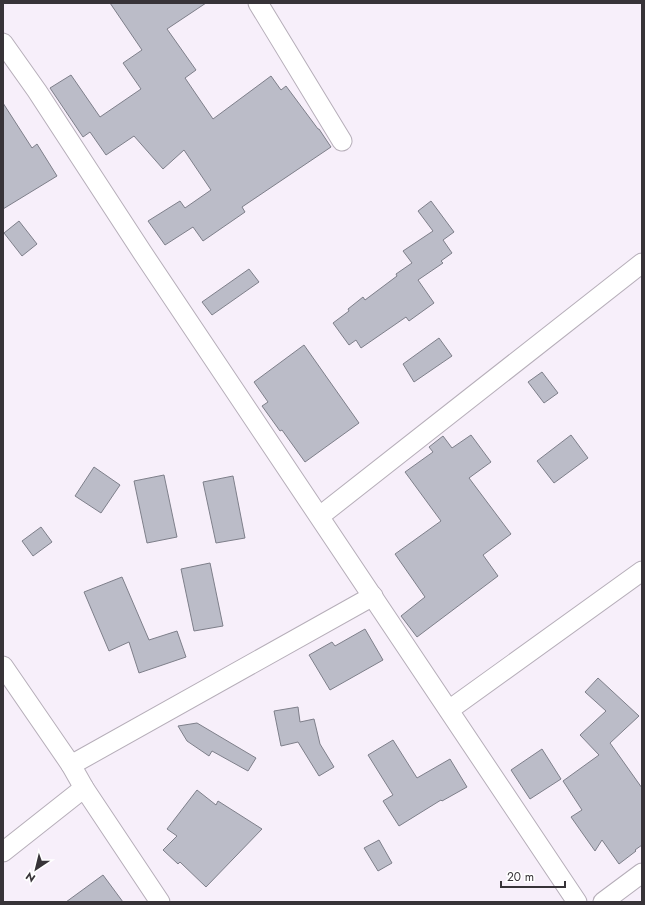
<svg xmlns="http://www.w3.org/2000/svg" width="645" height="905" font-family="Jost,sans-serif">
<style>
.building{fill:#bbbcc8;stroke:#7e7f8a}
.lines{fill:none;stroke-linecap:round;stroke-linejoin:round}
.street-casing{stroke:#b6aeb9;stroke-width:21}
.street{stroke:#fff;stroke-width:19}
</style>
<rect width="100%" height="100%" fill="#f7effa"/>
<g class="building">
<polygon points="110,3 206,3 167,29 196,70 185,78 213,119 271,76 281,90 286,86 318,129 319,129 331,147 242,207 245,212 203,241 193,227 165,245 148,221 180,201 185,208 211,190 184,150 163,169 134,136 106,155 90,132 83,137 50,88 71,75 100,117 141,89 123,63 142,50"/>
<polygon points="3,103 32,148 37,144 57,176 3,209"/>
<polygon points="431,201 454,232 443,240 452,253 441,261 443,263 418,280 434,303 409,321 406,317 361,348 356,340 349,345 333,323 349,311 348,309 363,297 365,300 397,276 396,274 412,263 403,251 433,231 418,211"/>
<polygon points="19,221 37,244 22,256 4,233"/>
<polygon points="249,269 259,282 212,315 202,302"/>
<polygon points="439,338 452,356 414,382 403,364"/>
<polygon points="304,345 359,423 305,462 282,430 280,431 262,406 268,402 254,382"/>
<polygon points="542,372 558,393 544,403 528,382"/>
<polygon points="471,435 491,462 469,478 511,534 483,555 498,576 417,637 401,616 425,597 395,554 441,521 405,472 433,452 429,447 443,436 452,448"/>
<polygon points="571,435 588,458 554,483 537,461"/>
<polygon points="94,467 120,485 101,513 75,496"/>
<polygon points="164,475 177,537 147,543 134,481"/>
<polygon points="233,476 245,538 216,543 203,482"/>
<polygon points="41,527 52,542 33,556 22,541"/>
<polygon points="210,563 223,626 194,631 181,569"/>
<polygon points="122,577 149,640 177,631 186,657 139,673 129,642 109,651 84,592"/>
<polygon points="365,629 383,660 330,690 309,655 332,642 335,646"/>
<polygon points="598,678 639,716 610,743 642,788 642,845 635,850 636,851 619,864 602,840 595,851 571,817 582,810 563,781 599,755 580,735 606,711 585,692"/>
<polygon points="298,707 300,722 314,719 320,744 334,767 319,776 298,742 281,746 274,711"/>
<polygon points="197,723 256,758 248,771 212,751 209,756 187,741 178,726"/>
<polygon points="393,740 417,778 450,759 467,787 442,801 441,800 399,826 383,801 393,795 368,755"/>
<polygon points="542,749 561,779 530,799 511,770"/>
<polygon points="197,790 216,805 218,801 262,829 206,887 180,862 178,864 163,850 177,836 167,829"/>
<polygon points="379,840 392,863 378,871 364,848"/>
<polygon points="103,875 123,902 66,902"/>
</g>
<g class="lines">
<defs>
<g id="street">
<polyline points="258,3 342,141"/>
<polyline points="3,43 37,91 142,252 577,902"/>
<polyline points="320,516 642,263"/>
<polyline points="3,666 71,765 84,788 160,902"/>
<polyline points="449,710 642,571"/>
<polyline points="71,765 373,596"/>
<polyline points="3,852 84,788"/>
<polyline points="603,902 642,873"/>
</g>
</defs>
<use href="#street" class="street-casing"/>
<use href="#street" class="street"/>
</g>
<rect width="645" height="905" fill="none" stroke="#373338" stroke-width="8"/>
<g transform="translate(36 869) rotate(215)" stroke="#ffffff" stroke-width="3" paint-order="stroke">
<path d="M0-3L7 15L0 10L-7 15Z" fill="#373338"/>
<text y="-6" font-size="11" font-weight="bold" text-anchor="middle" fill="#373338">N</text>
</g>
<path d="M501 881v6h64v-6" fill="none" stroke="#373338" stroke-width="2"/>
<text x="507" y="881" font-size="12" fill="#373338" stroke="#ffffff" stroke-width="3" paint-order="stroke">20 m</text>
</svg>
